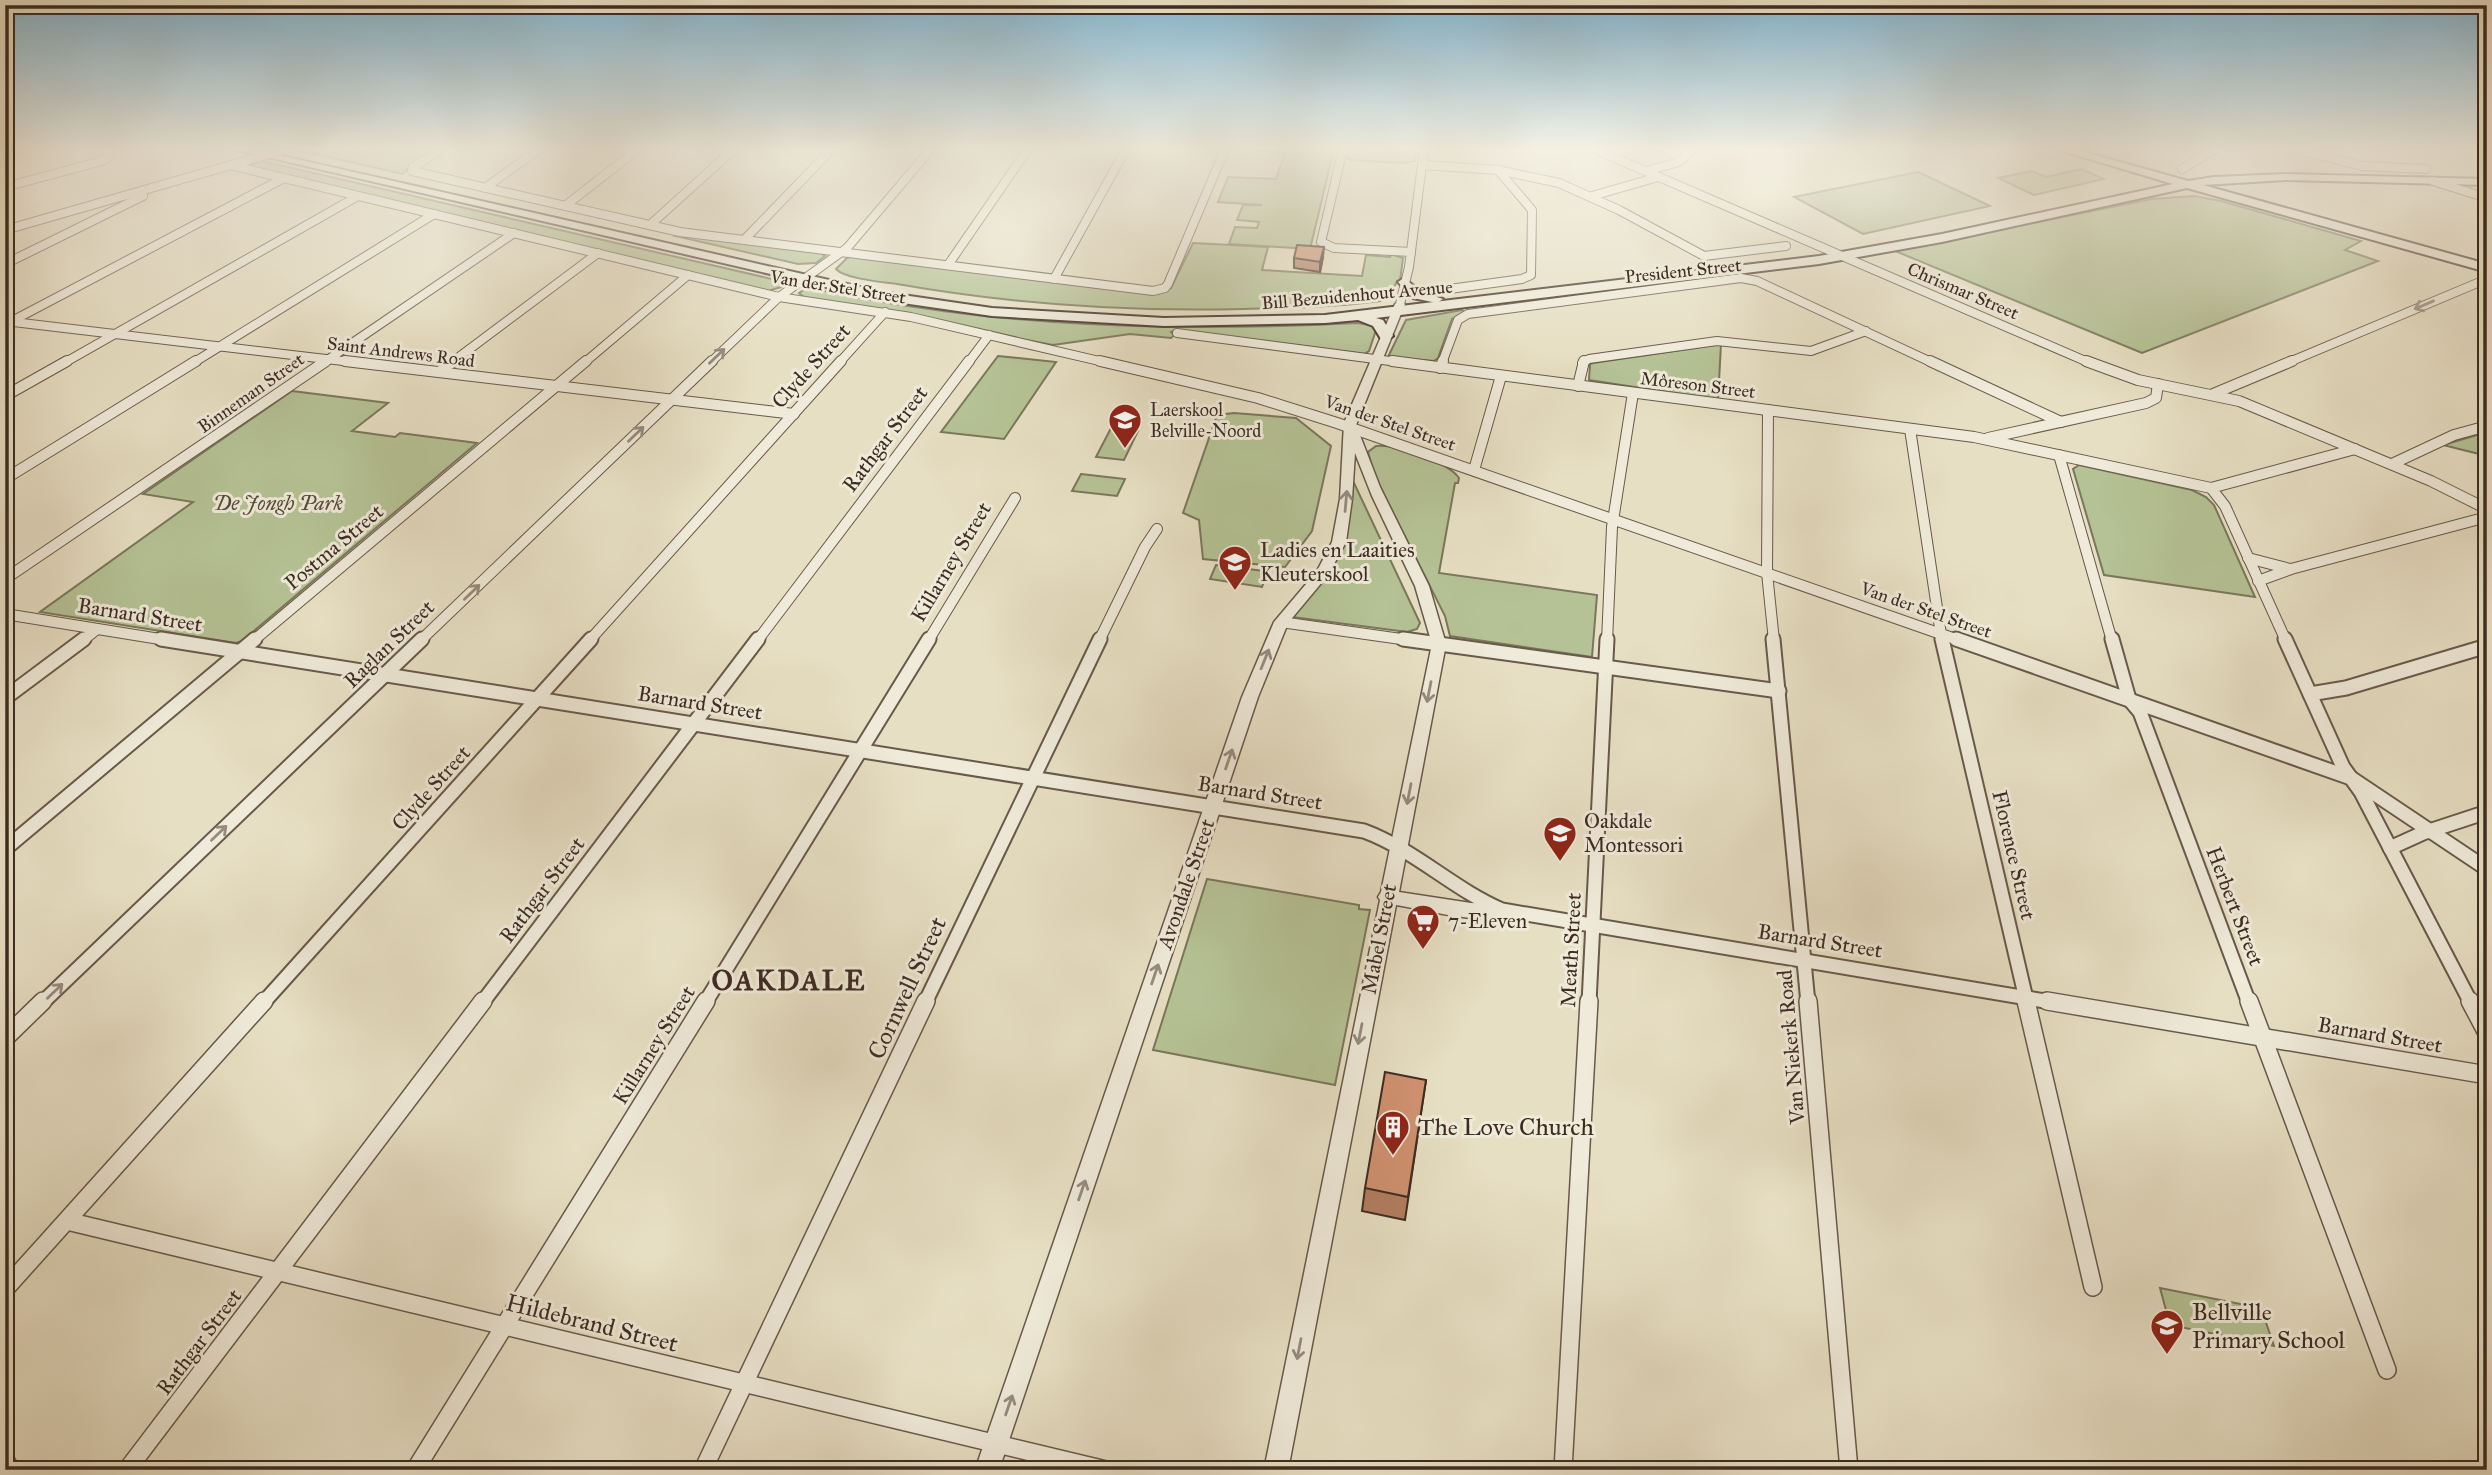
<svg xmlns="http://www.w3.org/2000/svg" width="2492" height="1475" font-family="'IM FELL Great Primer',serif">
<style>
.green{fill:#b5c295;stroke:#7a775c;stroke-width:2}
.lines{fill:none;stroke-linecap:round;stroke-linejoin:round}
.minor-far3-casing{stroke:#68594a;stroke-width:10}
.minor-far2-casing{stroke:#68594a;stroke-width:12}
.minor-far1-casing{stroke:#68594a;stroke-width:17}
.minor-casing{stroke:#68594a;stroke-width:20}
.tertiary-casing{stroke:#68594a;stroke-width:3}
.secondary-casing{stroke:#3e2c22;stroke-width:4}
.minor-far3{stroke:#efead9;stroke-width:8}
.minor-far2{stroke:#efead9;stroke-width:10}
.minor-far1{stroke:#efead9;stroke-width:13}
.minor{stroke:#efead9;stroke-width:17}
.tertiary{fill:#efead9;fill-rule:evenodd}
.secondary{fill:#efead9;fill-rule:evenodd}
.wall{fill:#b37d61;stroke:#3e2c22;stroke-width:2}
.shaded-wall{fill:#92664f;stroke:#3e2c22;stroke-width:2}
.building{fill:#d09171;stroke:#3e2c22;stroke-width:2}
.oneway{stroke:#968b7e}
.labels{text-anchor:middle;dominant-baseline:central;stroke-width:6;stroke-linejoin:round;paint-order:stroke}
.far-street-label{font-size:18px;fill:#3e2c22;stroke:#efead9}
.far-poi-label{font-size:18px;fill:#3e2c22;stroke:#efead9;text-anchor:start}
.street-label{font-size:21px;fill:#3e2c22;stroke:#efead9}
.park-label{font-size:21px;font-style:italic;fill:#564a39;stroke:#efead9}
.poi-label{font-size:21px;fill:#3e2c22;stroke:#efead9;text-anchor:start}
.near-street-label{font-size:24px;fill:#3e2c22;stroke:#efead9}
.near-poi-label{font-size:24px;fill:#3e2c22;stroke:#efead9;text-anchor:start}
.district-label{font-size:28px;font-weight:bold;letter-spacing:2px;fill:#3e2c22;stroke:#efead9}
</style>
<rect width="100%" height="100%" fill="#e7dfc4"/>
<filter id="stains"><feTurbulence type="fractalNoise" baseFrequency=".00286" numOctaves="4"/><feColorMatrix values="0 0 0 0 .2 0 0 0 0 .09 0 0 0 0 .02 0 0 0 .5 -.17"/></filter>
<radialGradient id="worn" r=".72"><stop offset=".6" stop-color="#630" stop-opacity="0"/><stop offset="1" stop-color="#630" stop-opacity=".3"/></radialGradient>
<g class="green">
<polygon points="292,149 436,149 410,166 403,174"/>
<polygon points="1239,149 1334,149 1310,249 1229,244 1235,227 1257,228 1259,222 1237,220 1243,205 1262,205 1218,202 1228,177 1276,179 1285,153"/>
<polygon points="1347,149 1416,149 1415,161 1404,163 1351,160 1345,156"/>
<polygon points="262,161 772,279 778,280 781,287 768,291 247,166"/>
<polygon points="2081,169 2104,179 2034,195 1998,178 2032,171 2046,177"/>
<polygon points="1918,172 1990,206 1863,234 1794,197"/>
<polygon points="2194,196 2221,201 2361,241 2345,250 2378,261 2142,353 1895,251 2152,199"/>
<polygon points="679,234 821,253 825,256 816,263 798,264 675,236"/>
<path d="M1193,243L1268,247L1262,270L1362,276L1366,255L1390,257L1391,254L1403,258L1400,281H1397L1389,298L1381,301C1336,307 1289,308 1243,309C1127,312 1011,304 897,284C883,282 845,279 836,269L847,258L854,256L1158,294L1171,288Z"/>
<path d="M805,289L820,290C998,328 1177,332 1358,323L1374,326L1376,330L1369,351L1364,354L1178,330L1171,332L1174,335L1171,338L1130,334L1053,345L805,298L799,293Z"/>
<polygon points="1462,310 1464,312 1452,319 1438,358 1434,361 1388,357 1406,320"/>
<polygon points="1721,344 1718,400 1589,380 1590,364 1593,363"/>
<polygon points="998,356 1056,362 1004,439 941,432"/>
<polygon points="292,391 388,403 352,431 395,437 400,433 477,443 242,641 236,643 40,612 193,502 143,494"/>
<polygon points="1234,413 1296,418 1331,446 1312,531 1285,567 1203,559 1199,520 1183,513 1217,415"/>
<polygon points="1111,428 1138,431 1124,460 1096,457"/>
<polygon points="2487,432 2487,461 2479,454 2443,445"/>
<path d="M1376,446C1395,444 1448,462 1459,478L1458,483H1455L1439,573L1597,595L1592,657L1450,636L1445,616L1375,477L1368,452Z"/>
<polygon points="2079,465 2192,490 2206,497 2214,505 2255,597 2104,575 2073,469"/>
<polygon points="1081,474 1125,479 1117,496 1072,491"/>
<polygon points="1354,483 1420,623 1417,629 1407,632 1292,617 1328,570 1350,485"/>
<polygon points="1216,565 1264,571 1268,572 1262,587 1210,579"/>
<polygon points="1207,879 1359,905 1359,909 1370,910 1335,1085 1153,1050"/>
<polygon points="2160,1288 2261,1308 2274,1346 2170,1325"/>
</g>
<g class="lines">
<defs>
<g id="minor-far3">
<polyline points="442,149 413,167 412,171 680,232 1153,291 1165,288 1168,284 1225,149"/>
<polyline points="1343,149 1321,242 1334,248 1411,252"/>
<polyline points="1594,149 2090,363"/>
<polyline points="2294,149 2362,166 2426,169"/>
<polyline points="5,152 17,149"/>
<polyline points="230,165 779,297 911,317 1108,363"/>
<polyline points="1422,165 1498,170 1559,183 1619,210 1704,256 1786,246"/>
<polyline points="2182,169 2215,149"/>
<polyline points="1646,171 1679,162 1692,149"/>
<polyline points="2433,181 2487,198"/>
<polyline points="5,187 102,161 112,154 104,149"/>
<polyline points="485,188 539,149"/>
<polyline points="1592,196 1658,177"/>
<polyline points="565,206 638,149"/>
<polyline points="650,225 734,149"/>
<polyline points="5,230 280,151"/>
<polyline points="744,240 832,149"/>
<polyline points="5,264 143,196"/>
<polyline points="948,265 1028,149"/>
<polyline points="1054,279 1126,149"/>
<polyline points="1435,291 1522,279 1531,275 1532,210 1498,170"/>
<polyline points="1400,304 1409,267 1424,149"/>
<polyline points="5,321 360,363"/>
<polyline points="12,321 284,178"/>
<polyline points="1177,333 1405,363"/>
<polyline points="64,363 358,196"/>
<polyline points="193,363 434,214"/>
<polyline points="323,363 514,233"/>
<polyline points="451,363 598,253"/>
<polyline points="584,363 688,275"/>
<polyline points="710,363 779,297 847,248 931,149"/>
<polyline points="839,363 885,312"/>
<polyline points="968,363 989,335"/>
<polyline points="1442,363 1458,320 1468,314 1741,278 1757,281 1933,363"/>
<polyline points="1582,363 1589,359 1717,341 1811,351 1866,331"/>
<polyline points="2287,363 2487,279"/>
</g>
<g id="minor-far2">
<polyline points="345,361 794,414"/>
<polyline points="1100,361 1258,398 1337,423 1961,641"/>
<polyline points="1392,361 1974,437 2211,488"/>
<polyline points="1930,361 2061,422"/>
<polyline points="2086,361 2138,380 2239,401 2431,481 2487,509"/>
<polyline points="1440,368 1443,361"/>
<polyline points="439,372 454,361"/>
<polyline points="1578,386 1584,361"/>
<polyline points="2213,394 2292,361"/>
<polyline points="5,396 67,361"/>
<polyline points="1768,410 1767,573 1774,641"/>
<polyline points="1910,429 1942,641"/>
<polyline points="1988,438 2146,403 2156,398 2158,384"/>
<polyline points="2059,455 2112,641"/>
<polyline points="2392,464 2454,435 2487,426"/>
<polyline points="1474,470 1501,376"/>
<polyline points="5,479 196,361"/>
<polyline points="2211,488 2225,506 2286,641"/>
<polyline points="2211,488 2355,449"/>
<polyline points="2248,558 2290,569"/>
<polyline points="5,579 326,361"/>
<polyline points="2258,581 2291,569 2487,517"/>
<polyline points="5,614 172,641"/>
<polyline points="1281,622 1415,641"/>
<polyline points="82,641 97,629"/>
<polyline points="253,641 586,361"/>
<polyline points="420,641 712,361"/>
<polyline points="589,641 841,361"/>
<polyline points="757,641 969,361"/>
<polyline points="928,641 1015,498"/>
<polyline points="1099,641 1145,547 1157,529"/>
<polyline points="1607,641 1612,527 1633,393"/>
</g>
<g id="minor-far1">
<path d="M161,639L1364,831C1415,850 1453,889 1502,910L2057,1003"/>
<polyline points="1403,639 1779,691"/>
<polyline points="1773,639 1808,1003"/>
<polyline points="1942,639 2027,1003"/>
<polyline points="1956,639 2351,778 2487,869"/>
<polyline points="2112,639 2129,699 2140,712 2249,1003"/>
<polyline points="2285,639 2343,767 2361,792 2471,1003"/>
<polyline points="2310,694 2346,688 2487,646"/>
<polyline points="5,698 84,639"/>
<polyline points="2390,848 2423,833 2487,812"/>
<polyline points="5,849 255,639"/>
<polyline points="42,1003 422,639"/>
<polyline points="263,1003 591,639"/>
<polyline points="482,1003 758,639"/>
<polyline points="705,1003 929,639"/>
<polyline points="925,1003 1100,639"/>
<polyline points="1589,1003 1607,639"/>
</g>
<g id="minor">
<polyline points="1808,1001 1849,1470"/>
<polyline points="2026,1001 2093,1287"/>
<polyline points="2047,1001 2487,1075"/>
<polyline points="2249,1001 2387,1370"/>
<polyline points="2470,1001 2487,1033"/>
<polyline points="5,1038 43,1001"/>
<polyline points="67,1221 1106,1470"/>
<polyline points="5,1289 264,1001"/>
<polyline points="5,1460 11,1470"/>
<polyline points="127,1470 483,1001"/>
<polyline points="415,1470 706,1001"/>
<polyline points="703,1470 926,1001"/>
<polyline points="1563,1470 1589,1001"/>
</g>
<path id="tertiary" d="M1400,301L1405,304L1356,425L1380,487L1429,586L1446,644L1399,892L1471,903L1508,905L1511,910L1508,915C1478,925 1428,910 1396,905L1288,1470H1264L1380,900L1378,897L1381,892L1432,644L1415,586L1372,496L1355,453L1352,499L1346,542L1328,575L1288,623L1258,697L999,1470H975L1242,697L1274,622L1317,571L1332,542L1340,499L1344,423L1395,304Z"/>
<g id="secondary">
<polygon points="233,149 252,149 882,292 992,308 1164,318 1325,315 1819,256 1942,234 2173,184 2056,149 2073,149 2188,181 2214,177 2286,174 2487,179 2487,185 2286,180 2203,185 2487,264 2487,272 2187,188 1942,242 1819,264 1376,318 1383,320 1393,336 1386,340 1381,339 1373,326 1358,320 1325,323 1164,326 992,316 882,300"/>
<polygon points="1404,278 1421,292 1443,299 1437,303 1413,298 1398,282"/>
</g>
</defs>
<use href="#minor-far3" class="minor-far3-casing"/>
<use href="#minor-far2" class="minor-far2-casing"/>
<use href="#minor-far1" class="minor-far1-casing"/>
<use href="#minor" class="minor-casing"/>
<use href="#tertiary" class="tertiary-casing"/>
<use href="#secondary" class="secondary-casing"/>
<use href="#minor-far3" class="minor-far3"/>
<use href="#minor-far2" class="minor-far2"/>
<use href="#minor-far1" class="minor-far1"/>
<use href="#minor" class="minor"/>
<use href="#tertiary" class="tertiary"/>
<use href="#secondary" class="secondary"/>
</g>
<g class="wall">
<polygon points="1323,257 1320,272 1294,268 1294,258"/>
<polygon points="1426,1080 1405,1220 1362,1211 1365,1188"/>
</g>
<polygon class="shaded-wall" points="1324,247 1323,257 1320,272 1320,262"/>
<g class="building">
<polygon points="1297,245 1324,247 1320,262 1294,258"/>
<polygon points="1385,1072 1426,1080 1408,1197 1365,1188"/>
</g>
<defs><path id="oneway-shaft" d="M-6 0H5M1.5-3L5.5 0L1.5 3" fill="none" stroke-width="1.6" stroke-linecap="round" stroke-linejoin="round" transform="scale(1.75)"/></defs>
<g class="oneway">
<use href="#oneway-shaft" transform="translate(2424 305) rotate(157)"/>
<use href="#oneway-shaft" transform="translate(717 356) rotate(-44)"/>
<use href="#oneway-shaft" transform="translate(636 434) rotate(-44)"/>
<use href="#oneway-shaft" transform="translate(1346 501) rotate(-85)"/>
<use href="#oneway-shaft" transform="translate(472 592) rotate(-44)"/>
<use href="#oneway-shaft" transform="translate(1265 659) rotate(-68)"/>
<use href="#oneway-shaft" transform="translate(1429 692) rotate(101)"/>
<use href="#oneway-shaft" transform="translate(1229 759) rotate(-71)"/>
<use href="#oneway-shaft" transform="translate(1409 794) rotate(101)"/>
<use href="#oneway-shaft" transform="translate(219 833) rotate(-44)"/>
<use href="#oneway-shaft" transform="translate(1155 974) rotate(-71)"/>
<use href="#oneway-shaft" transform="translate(55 991) rotate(-44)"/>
<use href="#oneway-shaft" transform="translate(1360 1034) rotate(101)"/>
<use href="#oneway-shaft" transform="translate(1082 1190) rotate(-71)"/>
<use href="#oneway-shaft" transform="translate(1299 1349) rotate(101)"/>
<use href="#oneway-shaft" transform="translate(1009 1405) rotate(-71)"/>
</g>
<linearGradient id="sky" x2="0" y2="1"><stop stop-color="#87b8d2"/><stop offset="0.42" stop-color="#f4f1e4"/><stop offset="1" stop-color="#f4f1e4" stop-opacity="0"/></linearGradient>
<rect width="2492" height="355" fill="url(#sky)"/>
<defs>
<symbol id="school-pin" viewBox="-11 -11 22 30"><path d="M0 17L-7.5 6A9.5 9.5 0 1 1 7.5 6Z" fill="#8f2418" stroke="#efead9"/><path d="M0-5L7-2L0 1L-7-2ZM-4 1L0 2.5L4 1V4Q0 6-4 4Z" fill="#fff"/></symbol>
<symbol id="supermarket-pin" viewBox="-11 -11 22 30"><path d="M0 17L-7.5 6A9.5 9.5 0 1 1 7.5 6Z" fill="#8f2418" stroke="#efead9"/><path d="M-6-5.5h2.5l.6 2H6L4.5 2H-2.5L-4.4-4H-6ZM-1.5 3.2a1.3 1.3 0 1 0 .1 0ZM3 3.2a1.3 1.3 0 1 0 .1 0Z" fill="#fff"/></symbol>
<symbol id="building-pin" viewBox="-11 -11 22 30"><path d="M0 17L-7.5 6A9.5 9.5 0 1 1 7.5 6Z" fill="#8f2418" stroke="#efead9"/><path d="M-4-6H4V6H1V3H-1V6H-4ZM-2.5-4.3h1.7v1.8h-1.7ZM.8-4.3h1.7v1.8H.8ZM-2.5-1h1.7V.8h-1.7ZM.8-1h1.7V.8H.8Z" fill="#fff"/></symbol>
</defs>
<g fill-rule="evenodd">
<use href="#school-pin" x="1106" y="401" width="38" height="52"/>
<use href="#school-pin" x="1216" y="543" width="38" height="52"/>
<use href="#school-pin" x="1541" y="814" width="38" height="52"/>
<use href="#supermarket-pin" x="1404" y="902" width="38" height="52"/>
<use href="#building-pin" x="1374" y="1108" width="38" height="52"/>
<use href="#school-pin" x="2148" y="1307" width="38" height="52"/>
</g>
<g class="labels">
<g class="far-street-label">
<text transform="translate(1683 271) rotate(-6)">President Street</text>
<text transform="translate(838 287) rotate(9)">Van der Stel Street</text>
<text transform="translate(1963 291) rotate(23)">Chrismar Street</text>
<text transform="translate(1357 295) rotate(-5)">Bill Bezuidenhout Avenue</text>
<text transform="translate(401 352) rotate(7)">Saint Andrews Road</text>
<text transform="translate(1698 385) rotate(7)">Môreson Street</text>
<text transform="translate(251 393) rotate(-35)">Binneman Street</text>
<text transform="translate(1390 423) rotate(19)">Van der Stel Street</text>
<text transform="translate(1926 610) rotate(19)">Van der Stel Street</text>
</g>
<g class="far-poi-label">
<text x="1150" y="410">Laerskool<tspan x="1150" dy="21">Belville-Noord</tspan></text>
</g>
<g class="street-label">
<text transform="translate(811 366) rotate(-48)">Clyde Street</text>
<text transform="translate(885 439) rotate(-53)">Rathgar Street</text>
<text transform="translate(334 547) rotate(-40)">Postma Street</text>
<text transform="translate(951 562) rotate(-59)">Killarney Street</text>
<text transform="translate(140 615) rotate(9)">Barnard Street</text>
<text transform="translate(389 644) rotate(-44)">Raglan Street</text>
<text transform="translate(700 703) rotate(9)">Barnard Street</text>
<text transform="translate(431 788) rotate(-48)">Clyde Street</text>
<text transform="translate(1260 793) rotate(9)">Barnard Street</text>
<text transform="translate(2014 855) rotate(77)">Florence Street</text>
<text transform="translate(1186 884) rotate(-71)">Avondale Street</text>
<text transform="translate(542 890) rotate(-53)">Rathgar Street</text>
<text transform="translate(2235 906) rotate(69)">Herbert Street</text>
<text transform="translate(1379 939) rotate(-79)">Mabel Street</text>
<text transform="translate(1820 941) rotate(9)">Barnard Street</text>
<text transform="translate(1571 950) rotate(-87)">Meath Street</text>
<text transform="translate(2380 1035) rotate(10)">Barnard Street</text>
<text transform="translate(654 1045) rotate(-58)">Killarney Street</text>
<text transform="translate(1791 1047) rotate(-95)">Van Niekerk Road</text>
<text transform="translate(199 1342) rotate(-53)">Rathgar Street</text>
</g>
<g class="park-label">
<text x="278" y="503">De Jongh Park</text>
</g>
<g class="poi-label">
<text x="1260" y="550">Ladies en Laaities<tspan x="1260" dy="24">Kleuterskool</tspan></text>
<text x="1584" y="821">Oakdale<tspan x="1584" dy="24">Montessori</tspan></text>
<text x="1448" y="921">7-Eleven</text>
</g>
<g class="near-street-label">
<text transform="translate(907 988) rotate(-65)">Cornwell Street</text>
<text transform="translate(592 1323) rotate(14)">Hildebrand Street</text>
</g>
<g class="near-poi-label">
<text x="1418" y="1127">The Love Church</text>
<text x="2192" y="1312">Bellville<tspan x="2192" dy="28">Primary School</tspan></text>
</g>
<g class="district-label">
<text x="789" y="980">OAKDALE</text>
</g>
</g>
<rect width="2492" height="1475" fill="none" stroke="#e7dfc4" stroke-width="28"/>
<rect x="7" y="7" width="2478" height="1461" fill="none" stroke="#3e2c22" stroke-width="3.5"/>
<rect x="14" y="14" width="2464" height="1447" fill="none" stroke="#3e2c22" stroke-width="2"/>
<rect width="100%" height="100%" filter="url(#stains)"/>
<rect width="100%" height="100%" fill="url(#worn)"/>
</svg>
